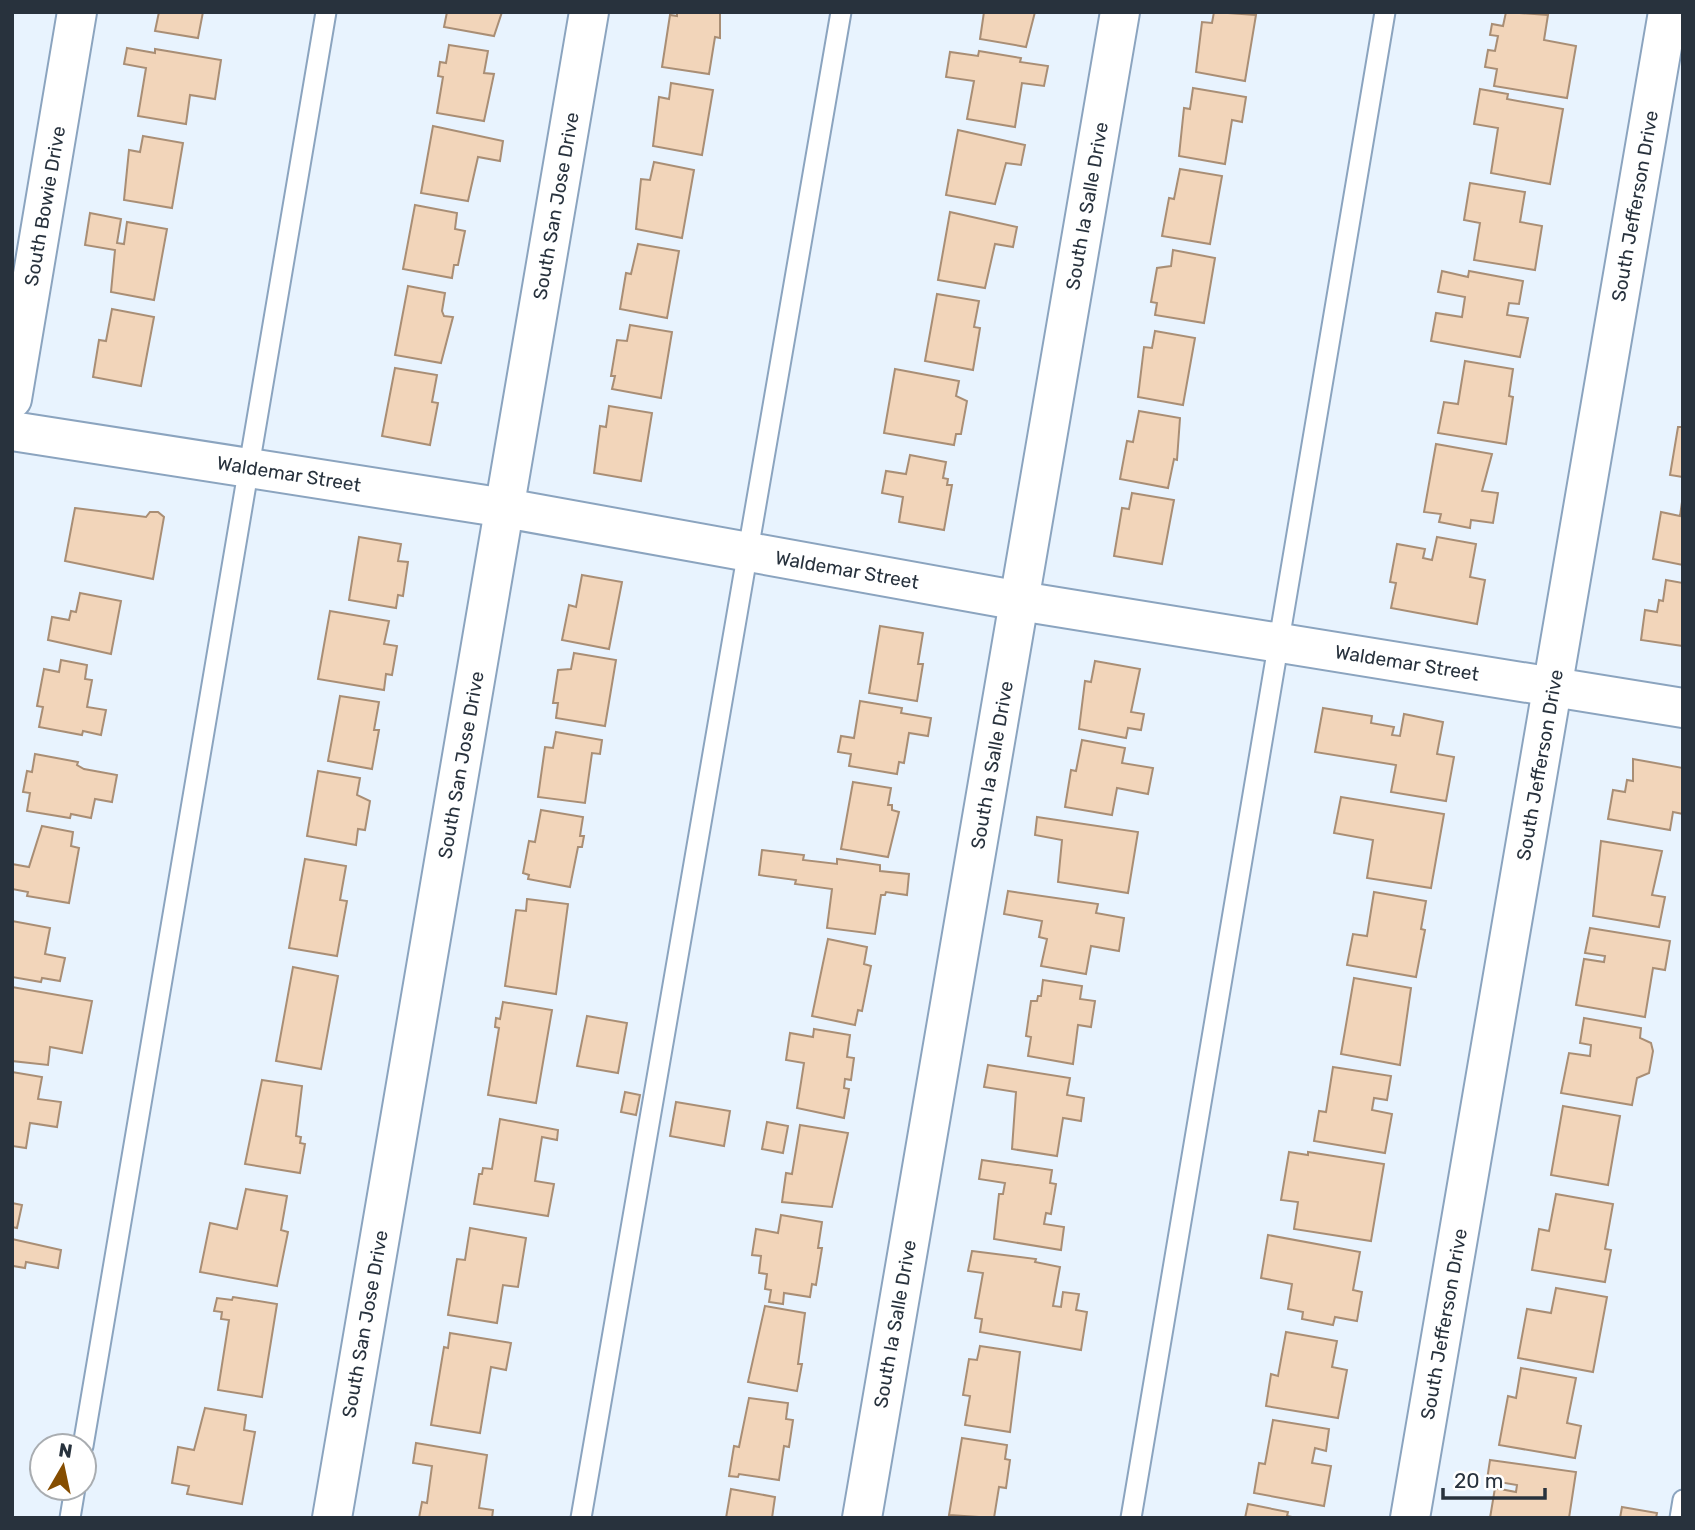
<svg xmlns="http://www.w3.org/2000/svg" width="1695" height="1530" font-family="Rubik,sans-serif">
<style>
.building{fill:#f2d5ba;stroke:#a98e75;stroke-width:2}
.lines{fill:none;stroke-linecap:round;stroke-linejoin:round}
.service-casing{stroke:#8ba4bf;stroke-width:23}
.minor-casing{stroke:#8ba4bf;stroke-width:42}
.service{stroke:#fff;stroke-width:19}
.minor{stroke:#fff;stroke-width:38}
.labels{text-anchor:middle;dominant-baseline:central;stroke-width:5;stroke-linejoin:round;paint-order:stroke}
.street-label{font-size:19px;fill:#28323d;stroke:#fff}
</style>
<rect width="100%" height="100%" fill="#e8f3fe"/>
<g class="building">
<polygon points="159,12 203,12 198,38 155,31"/>
<polygon points="447,12 502,12 494,36 444,27"/>
<polygon points="677,12 720,12 720,38 715,37 709,74 662,67 670,15 677,16"/>
<polygon points="984,12 1035,12 1026,47 980,39"/>
<polygon points="1214,12 1256,15 1245,81 1196,72 1202,22 1212,23"/>
<polygon points="1506,12 1548,15 1544,40 1576,46 1567,98 1494,86 1497,69 1485,67 1488,50 1495,51 1498,36 1490,35 1492,24 1503,26"/>
<polygon points="449,45 488,51 484,73 494,74 484,121 437,113 443,77 438,76 440,62 446,63"/>
<polygon points="127,48 155,53 155,49 221,60 215,99 190,95 186,124 138,116 146,68 124,64"/>
<polygon points="979,51 1021,58 1020,62 1048,66 1044,86 1022,83 1015,127 967,119 974,81 946,77 950,52 978,56"/>
<polygon points="671,83 713,90 702,155 653,146 659,97 669,99"/>
<polygon points="1193,88 1246,97 1242,122 1232,120 1225,164 1179,156 1184,108 1190,109"/>
<polygon points="1480,89 1508,94 1507,99 1563,109 1550,184 1491,173 1498,128 1474,124"/>
<polygon points="433,126 503,141 500,161 478,157 468,201 421,193"/>
<polygon points="958,130 1025,145 1021,165 1006,163 995,204 946,195"/>
<polygon points="143,136 183,143 172,208 124,200 129,150 140,152"/>
<polygon points="654,162 694,170 682,238 636,229 641,179 650,180"/>
<polygon points="1180,169 1222,176 1210,244 1162,236 1169,198 1174,199"/>
<polygon points="1470,183 1525,192 1520,222 1542,226 1535,270 1474,260 1480,223 1464,220"/>
<polygon points="415,205 457,213 455,229 465,231 458,265 454,265 452,278 403,269"/>
<polygon points="950,212 1017,227 1013,247 995,244 985,288 938,280"/>
<polygon points="90,213 121,219 117,243 124,244 127,222 167,229 154,300 111,292 115,250 85,245"/>
<polygon points="638,244 679,251 667,318 620,309 626,273 631,274"/>
<polygon points="1173,250 1215,258 1204,323 1155,315 1157,303 1151,302 1157,268 1171,266"/>
<polygon points="1442,271 1468,277 1469,271 1523,281 1519,304 1509,303 1507,315 1528,318 1520,357 1431,341 1436,313 1462,317 1465,297 1438,292"/>
<polygon points="408,286 445,293 442,311 444,316 453,317 441,363 395,355"/>
<polygon points="937,294 979,301 974,327 980,328 973,370 925,361"/>
<polygon points="112,309 154,317 141,386 93,377 99,340 106,341"/>
<polygon points="630,325 672,332 661,398 612,389 615,376 611,376 617,340 627,341"/>
<polygon points="1155,331 1195,338 1183,405 1138,397 1144,347 1152,348"/>
<polygon points="1465,361 1513,369 1509,396 1513,397 1506,444 1438,433 1444,402 1458,404"/>
<polygon points="395,368 437,375 432,402 438,403 430,445 382,436"/>
<polygon points="895,369 959,381 956,396 967,401 961,434 956,434 954,445 884,433"/>
<polygon points="609,406 652,413 641,481 594,473 600,426 606,427"/>
<polygon points="1139,411 1180,418 1177,460 1174,459 1168,488 1120,479 1127,441 1133,442"/>
<polygon points="1678,427 1683,427 1683,477 1670,475"/>
<polygon points="1436,444 1492,454 1482,491 1498,493 1493,523 1471,520 1470,528 1439,522 1441,514 1424,512"/>
<polygon points="910,455 946,462 943,478 948,479 947,485 952,485 944,530 899,522 903,497 882,493 886,471 906,474"/>
<polygon points="1132,493 1174,500 1162,564 1114,556 1122,508 1129,509"/>
<polygon points="1683,495 1683,565 1653,559 1661,512 1680,516"/>
<polygon points="75,508 146,517 150,512 158,512 164,517 153,579 65,561"/>
<polygon points="359,537 401,544 398,561 408,562 403,596 398,595 396,608 349,600"/>
<polygon points="1437,537 1476,544 1470,577 1485,580 1477,624 1391,608 1396,583 1390,582 1397,544 1425,549 1423,558 1432,560"/>
<polygon points="582,575 622,582 609,649 562,640 569,605 576,607"/>
<polygon points="1666,580 1683,583 1683,646 1641,640 1645,610 1657,612 1659,600 1663,601"/>
<polygon points="80,593 121,601 111,654 48,640 52,617 69,620 71,611 76,612"/>
<polygon points="330,611 389,621 384,644 397,646 392,675 386,674 384,690 318,679"/>
<polygon points="880,626 923,633 918,664 923,664 917,701 869,693"/>
<polygon points="574,653 616,660 605,726 556,718 558,703 553,703 558,670 571,669"/>
<polygon points="61,660 87,665 85,679 92,680 87,707 106,710 101,735 83,731 82,735 39,727 43,707 37,706 44,669 59,672"/>
<polygon points="1095,661 1140,669 1131,712 1144,714 1141,730 1128,728 1126,738 1079,729 1085,681 1091,682"/>
<polygon points="340,696 379,702 374,730 379,730 372,769 328,761"/>
<polygon points="860,701 902,708 901,713 931,718 928,736 909,733 904,763 899,762 897,774 849,766 851,754 838,752 841,736 854,738"/>
<polygon points="1323,708 1372,716 1371,723 1394,727 1392,735 1400,736 1404,714 1443,722 1437,754 1454,757 1446,801 1391,792 1396,765 1315,752"/>
<polygon points="556,732 602,740 600,754 592,753 585,803 538,797 545,747 553,748"/>
<polygon points="1082,740 1125,748 1122,763 1153,768 1148,794 1117,788 1112,815 1065,807 1071,770 1076,771"/>
<polygon points="35,754 78,762 77,765 84,769 117,775 112,802 95,799 91,818 71,814 70,818 27,811 30,793 23,792 27,771 32,772"/>
<polygon points="1633,759 1683,768 1683,814 1673,812 1670,830 1608,819 1613,790 1625,792 1627,780 1633,781"/>
<polygon points="318,771 360,778 357,795 370,801 365,830 358,829 356,845 307,836"/>
<polygon points="853,782 891,788 888,805 892,805 892,810 899,812 888,857 841,849"/>
<polygon points="1341,797 1444,814 1431,888 1367,878 1373,840 1334,833"/>
<polygon points="541,810 583,817 580,836 584,836 582,847 578,847 570,887 528,879 529,875 523,873 529,841 535,842"/>
<polygon points="1037,817 1138,832 1128,893 1058,882 1062,840 1035,835"/>
<polygon points="42,826 73,832 71,846 79,848 69,903 27,896 28,892 12,889 12,864 29,867"/>
<polygon points="1601,841 1662,851 1652,895 1665,897 1659,927 1593,916"/>
<polygon points="762,850 804,855 803,860 837,864 837,859 880,865 880,871 909,874 907,895 886,892 885,895 881,895 875,934 827,928 832,889 795,884 796,880 759,875"/>
<polygon points="305,859 346,866 340,900 347,901 337,956 289,948"/>
<polygon points="1008,891 1098,904 1096,913 1124,918 1119,951 1091,946 1086,974 1041,966 1047,939 1039,937 1042,921 1004,914"/>
<polygon points="1374,892 1426,901 1421,929 1425,930 1416,977 1347,965 1353,934 1367,936"/>
<polygon points="527,899 568,904 556,994 505,986 516,910 526,911"/>
<polygon points="12,921 50,928 45,954 65,958 60,981 42,978 41,982 12,977"/>
<polygon points="1590,928 1670,941 1665,970 1653,968 1645,1017 1576,1005 1584,959 1604,962 1605,956 1585,953"/>
<polygon points="828,939 867,947 864,964 871,966 862,1011 858,1010 855,1025 812,1016"/>
<polygon points="293,967 338,976 321,1069 276,1061"/>
<polygon points="1354,978 1411,988 1400,1065 1341,1054"/>
<polygon points="1043,980 1082,986 1080,999 1095,1001 1091,1027 1078,1025 1073,1064 1028,1056 1031,1037 1026,1036 1031,1001 1037,1001 1038,996 1041,996"/>
<polygon points="12,987 92,1001 82,1053 50,1047 48,1065 12,1061"/>
<polygon points="503,1002 552,1010 536,1103 488,1095 499,1028 495,1027 496,1018 500,1019"/>
<polygon points="587,1016 627,1023 618,1073 577,1066"/>
<polygon points="1584,1018 1641,1028 1640,1038 1651,1043 1653,1051 1649,1073 1637,1078 1632,1105 1561,1093 1569,1053 1590,1056 1591,1045 1580,1043"/>
<polygon points="814,1029 850,1035 847,1057 854,1058 851,1080 845,1079 844,1088 849,1089 844,1118 797,1108 804,1063 786,1060 790,1033 813,1037"/>
<polygon points="988,1065 1070,1078 1067,1095 1084,1098 1081,1121 1063,1118 1057,1156 1012,1149 1016,1092 984,1087"/>
<polygon points="1333,1067 1391,1076 1387,1100 1374,1098 1372,1110 1392,1114 1385,1153 1314,1141 1319,1111 1326,1112"/>
<polygon points="12,1072 42,1077 38,1099 61,1102 57,1127 30,1123 26,1148 12,1146"/>
<polygon points="262,1080 302,1086 296,1136 301,1137 300,1143 305,1144 300,1173 245,1164"/>
<polygon points="625,1092 640,1095 636,1115 621,1112"/>
<polygon points="676,1102 730,1111 724,1146 670,1136"/>
<polygon points="1563,1106 1620,1116 1608,1185 1551,1175"/>
<polygon points="500,1119 558,1130 557,1140 542,1137 535,1181 554,1184 548,1216 474,1204 479,1174 482,1174 483,1168 492,1169"/>
<polygon points="767,1122 788,1126 783,1153 762,1149"/>
<polygon points="800,1125 848,1133 832,1207 782,1202 786,1173 792,1174"/>
<polygon points="1289,1152 1308,1155 1308,1152 1384,1164 1371,1241 1294,1229 1298,1202 1281,1200"/>
<polygon points="982,1160 1052,1170 1050,1183 1056,1184 1051,1214 1046,1213 1044,1224 1064,1227 1061,1250 994,1239 999,1194 1003,1194 1005,1183 979,1179"/>
<polygon points="246,1189 287,1196 281,1230 288,1232 277,1286 200,1272 210,1223 237,1229"/>
<polygon points="1556,1194 1613,1204 1605,1249 1611,1250 1605,1282 1532,1270 1539,1229 1549,1231"/>
<polygon points="12,1203 22,1205 17,1228 12,1227"/>
<polygon points="781,1215 822,1222 818,1248 822,1248 816,1285 812,1284 810,1297 784,1293 783,1304 769,1302 771,1290 765,1289 767,1274 759,1273 761,1256 752,1255 756,1229 778,1233"/>
<polygon points="470,1228 526,1238 518,1287 503,1285 497,1323 448,1315 457,1259 465,1260"/>
<polygon points="1268,1235 1360,1252 1353,1290 1362,1292 1357,1321 1335,1317 1333,1325 1302,1319 1303,1312 1288,1309 1292,1284 1261,1278"/>
<polygon points="12,1239 61,1250 58,1268 26,1262 25,1268 13,1266 12,1273"/>
<polygon points="972,1251 1036,1259 1035,1262 1060,1267 1053,1306 1061,1307 1063,1292 1079,1294 1076,1310 1087,1312 1081,1350 980,1332 982,1319 975,1318 983,1273 968,1271"/>
<polygon points="1556,1288 1607,1297 1593,1372 1518,1358 1527,1309 1551,1313"/>
<polygon points="233,1297 277,1304 262,1397 218,1390 229,1320 221,1319 222,1312 214,1311 217,1298 232,1300"/>
<polygon points="765,1306 805,1313 798,1364 802,1364 797,1391 748,1382"/>
<polygon points="1286,1332 1337,1341 1332,1367 1347,1370 1338,1418 1266,1406 1271,1374 1278,1376"/>
<polygon points="450,1333 511,1343 506,1370 491,1367 480,1433 431,1425 444,1347 448,1348"/>
<polygon points="980,1346 1020,1352 1010,1432 965,1425 970,1396 963,1395 969,1359 977,1360"/>
<polygon points="1521,1368 1576,1378 1567,1423 1581,1426 1575,1458 1499,1445 1508,1396 1516,1398"/>
<polygon points="749,1398 788,1403 786,1419 793,1420 789,1447 784,1446 779,1480 739,1474 738,1477 729,1476 734,1446 739,1447"/>
<polygon points="205,1408 246,1415 244,1430 255,1432 242,1504 187,1494 189,1486 172,1483 178,1447 194,1450"/>
<polygon points="1273,1420 1329,1429 1326,1451 1315,1448 1312,1463 1331,1466 1324,1506 1254,1493 1259,1463 1265,1464"/>
<polygon points="962,1438 1007,1445 1005,1459 1010,1460 1006,1488 999,1487 994,1518 949,1515"/>
<polygon points="416,1443 487,1455 479,1508 493,1510 492,1518 419,1518 422,1502 427,1503 432,1466 413,1463"/>
<polygon points="1490,1460 1576,1472 1569,1518 1490,1518 1495,1488 1516,1492 1517,1485 1487,1480"/>
<polygon points="731,1489 775,1497 772,1518 726,1518"/>
<polygon points="1248,1504 1288,1512 1287,1516 1297,1518 1245,1518"/>
<polygon points="1622,1507 1657,1513 1656,1518 1620,1518"/>
</g>
<g class="lines">
<defs>
<g id="service">
<polyline points="83,1446 326,12"/>
<polyline points="70,1518 75,1488"/>
<polyline points="581,1518 841,12"/>
<polyline points="1131,1518 1385,12"/>
<polyline points="1680,1518 1683,1500"/>
</g>
<g id="minor">
<polyline points="12,399 77,12"/>
<polyline points="12,431 505,508 1020,601 1683,708"/>
<polyline points="332,1518 589,12"/>
<polyline points="862,1518 1120,12"/>
<polyline points="1410,1518 1668,12"/>
</g>
</defs>
<use href="#service" class="service-casing"/>
<use href="#minor" class="minor-casing"/>
<use href="#service" class="service"/>
<use href="#minor" class="minor"/>
</g>
<g class="labels">
<g class="street-label">
<text transform="translate(45 206) rotate(-80)">South Bowie Drive</text>
<text transform="translate(556 206) rotate(-80)">South San Jose Drive</text>
<text transform="translate(1087 206) rotate(-80)">South la Salle Drive</text>
<text transform="translate(1635 206) rotate(-80)">South Jefferson Drive</text>
<text transform="translate(289 474) rotate(9)">Waldemar Street</text>
<text transform="translate(847 570) rotate(10)">Waldemar Street</text>
<text transform="translate(1407 663) rotate(9)">Waldemar Street</text>
<text transform="translate(461 765) rotate(-80)">South San Jose Drive</text>
<text transform="translate(992 765) rotate(-80)">South la Salle Drive</text>
<text transform="translate(1540 765) rotate(-80)">South Jefferson Drive</text>
<text transform="translate(365 1324) rotate(-80)">South San Jose Drive</text>
<text transform="translate(895 1324) rotate(-80)">South la Salle Drive</text>
<text transform="translate(1444 1324) rotate(-80)">South Jefferson Drive</text>
</g>
</g>
<rect width="1695" height="1530" fill="none" stroke="#28323d" stroke-width="28"/>
<g transform="translate(63 1467) rotate(9)"><circle r="33" fill="#ffffff" stroke="#a9adb1" stroke-width="2"/>
<path d="M0-5L12 26L0 18L-12 26Z" fill="#854d00"/>
<text y="-10" font-size="19" font-weight="bold" text-anchor="middle" fill="#28323d">N</text>
</g>
<path d="M1443 1488v10h102v-10" fill="none" stroke="#28323d" stroke-width="3.5"/>
<text x="1454" y="1488" font-size="21" fill="#28323d" stroke="#ffffff" stroke-width="5" paint-order="stroke">20 m</text>
</svg>
